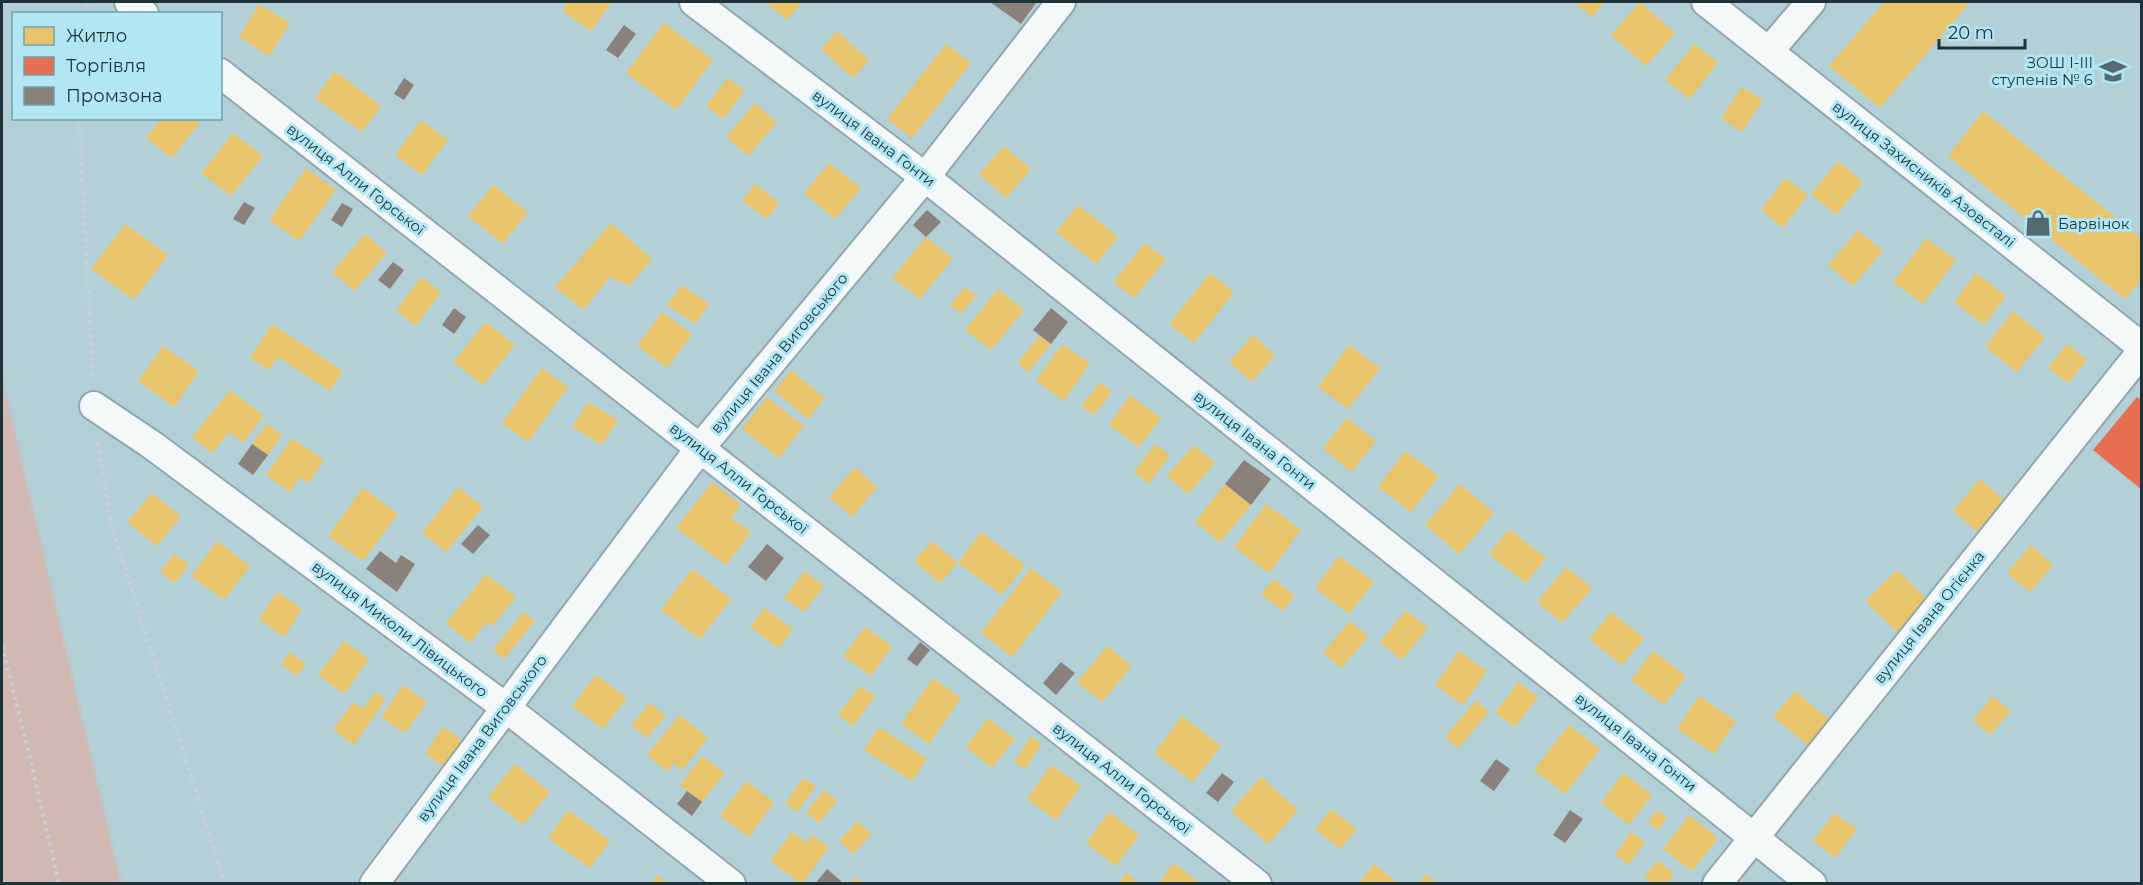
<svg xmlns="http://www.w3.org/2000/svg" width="2143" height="885" font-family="Montserrat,sans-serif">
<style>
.green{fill:#d1b8b2}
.homes{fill:#e9c46a}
.shops{fill:#e76f51}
.industry{fill:#8a817c}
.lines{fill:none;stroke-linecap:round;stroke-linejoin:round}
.minor-casing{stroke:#90a7ad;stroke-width:32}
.path{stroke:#c8d1d3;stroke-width:4;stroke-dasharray:3 4.5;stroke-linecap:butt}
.minor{stroke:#f4f8f9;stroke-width:28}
.rail{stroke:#bec6c8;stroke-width:4.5;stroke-dasharray:8 8;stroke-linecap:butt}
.labels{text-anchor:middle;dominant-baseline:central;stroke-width:6;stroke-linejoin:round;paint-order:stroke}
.poi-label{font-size:15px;fill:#1d3338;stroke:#b1e6f4;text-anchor:end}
.street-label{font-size:15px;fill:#1d3338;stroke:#b1e6f4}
</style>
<rect width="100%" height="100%" fill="#b3d0d7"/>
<polygon class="green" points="2,376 121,883 2,883"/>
<g class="homes">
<polygon points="568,2 612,2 591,31 562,11"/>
<polygon points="765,2 803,2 787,20"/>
<polygon points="1574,2 1605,2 1592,17"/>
<polygon points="1640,2 1675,33 1646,66 1611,35"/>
<polygon points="1884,2 1970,2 1880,108 1829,66"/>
<polygon points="259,4 290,23 269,56 239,37"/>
<polygon points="664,23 713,60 676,110 626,73"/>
<polygon points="837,31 869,60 853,78 821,49"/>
<polygon points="946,44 971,63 912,138 887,119"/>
<polygon points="1694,44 1718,62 1690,99 1665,80"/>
<polygon points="335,71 381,106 362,132 315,98"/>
<polygon points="727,78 745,90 723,119 706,106"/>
<polygon points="1742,87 1763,100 1742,132 1721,118"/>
<polygon points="755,103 777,123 748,156 726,137"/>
<polygon points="1983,111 2142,239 2142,279 2125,299 1948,156"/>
<polygon points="162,118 203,118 172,158 146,138"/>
<polygon points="421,120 448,140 422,175 395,155"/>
<polygon points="233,133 263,156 231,196 201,173"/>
<polygon points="1004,146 1031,169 1006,198 979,174"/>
<polygon points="1838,161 1863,182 1836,215 1811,194"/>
<polygon points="829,163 861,188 835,219 804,193"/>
<polygon points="306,168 336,190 299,241 269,220"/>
<polygon points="1785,178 1808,195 1783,228 1761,210"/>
<polygon points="755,184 779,203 767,219 742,201"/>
<polygon points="493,185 528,212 503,244 468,216"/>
<polygon points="1078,205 1118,237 1096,264 1056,232"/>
<polygon points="611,223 652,259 629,286 610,277 583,310 555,287"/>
<polygon points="125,224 168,255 134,300 91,269"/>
<polygon points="1858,230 1883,251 1853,286 1828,265"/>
<polygon points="365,234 387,253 354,291 332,272"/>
<polygon points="926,237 953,258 920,299 892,278"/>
<polygon points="1926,238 1956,260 1923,304 1893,282"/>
<polygon points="1145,243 1166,259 1134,298 1113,282"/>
<polygon points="1210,273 1234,292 1194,343 1169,324"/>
<polygon points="1976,273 2006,296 1984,325 1954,302"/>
<polygon points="421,277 441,292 416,326 396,310"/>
<polygon points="682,285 709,304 695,324 667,305"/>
<polygon points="965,287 976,296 961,314 950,305"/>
<polygon points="998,289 1024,310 991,350 965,330"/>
<polygon points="2013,311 2045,337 2017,372 1985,347"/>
<polygon points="662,312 692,334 667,368 637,346"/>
<polygon points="486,322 515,345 483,385 453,362"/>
<polygon points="272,324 343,371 330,391 278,357 269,370 250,358"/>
<polygon points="1040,335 1051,344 1028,372 1017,363"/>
<polygon points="1253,335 1275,355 1252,382 1229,362"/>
<polygon points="1062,344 1090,363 1064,401 1036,381"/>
<polygon points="2067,344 2087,360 2068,383 2048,368"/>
<polygon points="1349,345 1380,368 1348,409 1318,387"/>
<polygon points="163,346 199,371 174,407 138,381"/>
<polygon points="542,368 568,387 528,442 502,423"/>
<polygon points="791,370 825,398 808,419 774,391"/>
<polygon points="1100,382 1112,392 1094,415 1081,406"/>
<polygon points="230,390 264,416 243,443 229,432 212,453 192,437"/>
<polygon points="1130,395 1161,418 1139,447 1109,425"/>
<polygon points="767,397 804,426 779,458 742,429"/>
<polygon points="588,402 618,420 602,445 572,427"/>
<polygon points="1347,418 1376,441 1351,472 1323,448"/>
<polygon points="267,424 282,435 268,455 252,444"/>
<polygon points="292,438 324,460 309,483 300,477 290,492 266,475"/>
<polygon points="1155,444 1170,455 1149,484 1134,472"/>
<polygon points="1194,445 1215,463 1188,494 1167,476"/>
<polygon points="1405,451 1439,476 1411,512 1378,487"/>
<polygon points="855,467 877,487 852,517 829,497"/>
<polygon points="1980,479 2006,502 1979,533 1953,511"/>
<polygon points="712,482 741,505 731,518 751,532 726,565 676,528"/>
<polygon points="1225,484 1251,505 1220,542 1195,522"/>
<polygon points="1460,484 1494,513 1459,554 1425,525"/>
<polygon points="458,487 483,507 446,552 422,533"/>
<polygon points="363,488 398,514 363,561 328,536"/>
<polygon points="152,493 181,516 157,546 127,522"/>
<polygon points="1266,504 1301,530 1269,573 1234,547"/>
<polygon points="1509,529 1546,558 1526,583 1489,554"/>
<polygon points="981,532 1025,565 1002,595 958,563"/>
<polygon points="217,541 250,566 224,600 191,576"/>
<polygon points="932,541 958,563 940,583 914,561"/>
<polygon points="2031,545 2053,565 2030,592 2007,573"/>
<polygon points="174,554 189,564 175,583 160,572"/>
<polygon points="1339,556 1374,582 1349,614 1315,588"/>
<polygon points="1566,567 1592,588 1562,623 1537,602"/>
<polygon points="1031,568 1062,592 1012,657 981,633"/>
<polygon points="692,569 731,599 700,639 661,610"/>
<polygon points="1897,570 1928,600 1897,632 1865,601"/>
<polygon points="804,571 824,586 804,612 784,598"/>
<polygon points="486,574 516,597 492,626 487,622 470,643 446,623"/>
<polygon points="1274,579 1295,596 1282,611 1261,594"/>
<polygon points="277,592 302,609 284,637 259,619"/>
<polygon points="764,608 793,629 779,648 750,627"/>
<polygon points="1406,610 1428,628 1402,660 1380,642"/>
<polygon points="523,612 535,621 504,659 493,650"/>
<polygon points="1611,612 1644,638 1622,665 1589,639"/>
<polygon points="1350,621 1368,637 1341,668 1323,653"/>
<polygon points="865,627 892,646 871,676 843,656"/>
<polygon points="344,641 369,659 344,694 318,675"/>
<polygon points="1107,646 1132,666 1102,702 1077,682"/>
<polygon points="1459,651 1487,671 1463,705 1435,685"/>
<polygon points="1653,651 1686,676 1664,705 1631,680"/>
<polygon points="290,652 306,665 296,676 281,664"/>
<polygon points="596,675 627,698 603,729 572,706"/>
<polygon points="933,678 961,698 929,744 901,724"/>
<polygon points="1518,682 1538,697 1515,727 1495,713"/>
<polygon points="403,685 427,702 405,733 381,717"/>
<polygon points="860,686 875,696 853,726 838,715"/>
<polygon points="1795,691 1831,721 1810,747 1773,717"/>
<polygon points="375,692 386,699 354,745 333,730 353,702 363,709"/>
<polygon points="1699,696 1736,721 1714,754 1677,729"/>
<polygon points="1993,696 2011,711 1990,735 1973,720"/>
<polygon points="1476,700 1489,712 1458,748 1445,737"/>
<polygon points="650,703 666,716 647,738 631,725"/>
<polygon points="680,715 708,738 682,770 674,763 667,772 647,754"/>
<polygon points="1182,716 1221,746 1193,782 1154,753"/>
<polygon points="988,718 1015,739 992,768 966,747"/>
<polygon points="1569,725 1600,749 1565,794 1534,770"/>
<polygon points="443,727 463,741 445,767 425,754"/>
<polygon points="879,727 927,759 912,781 864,750"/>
<polygon points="1031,736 1042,744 1025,769 1014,762"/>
<polygon points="702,756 725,773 702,802 680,785"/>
<polygon points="515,764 550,792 523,825 488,797"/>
<polygon points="1051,765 1081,786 1056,820 1027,799"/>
<polygon points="1623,773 1652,795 1629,825 1601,803"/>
<polygon points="1261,777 1298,810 1268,844 1231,811"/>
<polygon points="803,778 816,786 797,812 785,803"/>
<polygon points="746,781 774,802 749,837 720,816"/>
<polygon points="824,790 837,801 819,823 806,812"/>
<polygon points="1331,809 1357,829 1340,849 1315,829"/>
<polygon points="568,810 610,841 590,868 548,838"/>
<polygon points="1657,810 1667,817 1658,830 1648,822"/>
<polygon points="1109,812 1139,835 1116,866 1086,843"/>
<polygon points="1834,813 1857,829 1835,858 1813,841"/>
<polygon points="1689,815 1718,838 1692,871 1663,849"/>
<polygon points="857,821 872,834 853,854 839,841"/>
<polygon points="792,832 807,843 812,835 829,847 802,884 770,861"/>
<polygon points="1631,832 1645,842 1629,865 1615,855"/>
<polygon points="1658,860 1674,874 1666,884 1653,884 1644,876"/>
<polygon points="1174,863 1201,884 1158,884"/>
<polygon points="1374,864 1399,884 1358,884"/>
<polygon points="1126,873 1141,884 1118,884"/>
<polygon points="1426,874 1438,884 1418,884"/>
<polygon points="657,875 668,884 651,884"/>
<polygon points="856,877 865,884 850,884"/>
</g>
<polygon class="shops" points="2137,397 2142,400 2142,490 2093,450"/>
<g class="industry">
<polygon points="990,2 1037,2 1021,24"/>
<polygon points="624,25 636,34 618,58 606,50"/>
<polygon points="404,78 414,85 404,100 394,94"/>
<polygon points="244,202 255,208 244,225 233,219"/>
<polygon points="342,203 353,209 342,227 331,220"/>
<polygon points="927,210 941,222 926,237 913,225"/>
<polygon points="393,262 404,270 390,289 378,280"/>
<polygon points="454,308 466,317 454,334 442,325"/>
<polygon points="1051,308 1068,322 1051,344 1033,330"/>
<polygon points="252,444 268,455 253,475 238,464"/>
<polygon points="1244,460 1271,479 1251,505 1225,484"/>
<polygon points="478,525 490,535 473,554 461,544"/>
<polygon points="767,544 784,558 766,581 748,567"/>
<polygon points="380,551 396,563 401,555 415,564 397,592 366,569"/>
<polygon points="920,642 930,650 917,666 907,659"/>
<polygon points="1061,662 1075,673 1056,695 1043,683"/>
<polygon points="1496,759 1510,769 1494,791 1480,781"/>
<polygon points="1222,773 1234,782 1218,802 1206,793"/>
<polygon points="687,791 702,802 692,816 677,804"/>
<polygon points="1570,810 1583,819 1565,843 1553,835"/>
<polygon points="827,869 841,881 839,884 815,884"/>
</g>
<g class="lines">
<defs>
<g id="minor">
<polyline points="129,2 144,14"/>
<polyline points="694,2 925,177 1812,884"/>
<polyline points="1706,2 2142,347"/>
<polyline points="1769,51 1811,2"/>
<polyline points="220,73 1257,884"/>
<polyline points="94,406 152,445 505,707 731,884"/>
<polyline points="374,884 700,448 925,177 1061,2"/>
<polyline points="1717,884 2142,351"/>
</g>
</defs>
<use href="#minor" class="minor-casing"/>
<g class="path">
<polyline points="87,14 88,2"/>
<polyline points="2,113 14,107"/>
<polyline points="79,118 93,378"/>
<polyline points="98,443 112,527 225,884"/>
<polyline points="2,646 30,758 59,884"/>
</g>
<use href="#minor" class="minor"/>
<polyline class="rail" points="2,376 121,884"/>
</g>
<defs>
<symbol id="school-bare" viewBox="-9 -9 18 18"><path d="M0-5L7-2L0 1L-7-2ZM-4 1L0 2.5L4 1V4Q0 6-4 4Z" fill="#526a70" stroke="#b1e6f4" stroke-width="2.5" paint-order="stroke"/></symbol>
<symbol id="shop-bare" viewBox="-9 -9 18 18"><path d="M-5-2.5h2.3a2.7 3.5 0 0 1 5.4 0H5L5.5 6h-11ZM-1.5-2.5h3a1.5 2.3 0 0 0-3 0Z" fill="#526a70" stroke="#b1e6f4" stroke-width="2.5" paint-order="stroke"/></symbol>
</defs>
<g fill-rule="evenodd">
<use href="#school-bare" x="2094" y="52" width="38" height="38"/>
<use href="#shop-bare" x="2019" y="204" width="38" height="38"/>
</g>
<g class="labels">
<g class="poi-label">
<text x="2093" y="62">ЗОШ I-III<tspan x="2093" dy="17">ступенів № 6</tspan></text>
<text x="2058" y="223" text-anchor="start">Барвінок</text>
</g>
<g class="street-label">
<text transform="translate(874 138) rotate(37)">вулиця Івана Гонти</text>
<text transform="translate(1924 174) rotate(38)">вулиця Захисників Азовсталі</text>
<text transform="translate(356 179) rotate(38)">вулиця Алли Горської</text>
<text transform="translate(779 353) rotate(-50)">вулиця Івана Виговського</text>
<text transform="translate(1255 440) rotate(38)">вулиця Івана Гонти</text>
<text transform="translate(739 478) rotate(38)">вулиця Алли Горської</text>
<text transform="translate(1929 617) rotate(-51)">вулиця Івана Огієнка</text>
<text transform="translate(400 629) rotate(37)">вулиця Миколи Лівицького</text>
<text transform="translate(482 738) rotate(-53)">вулиця Івана Виговського</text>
<text transform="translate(1636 742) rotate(38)">вулиця Івана Гонти</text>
<text transform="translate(1122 778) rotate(38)">вулиця Алли Горської</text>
</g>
</g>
<rect width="2143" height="885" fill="none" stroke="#1d3338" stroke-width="6"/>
<rect x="12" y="12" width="210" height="108" fill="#b1e6f4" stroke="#769ea9" stroke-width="1.5"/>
<rect x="24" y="27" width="30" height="18" fill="#e9c46a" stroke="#769ea9" stroke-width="1.5"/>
<text x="66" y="42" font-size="18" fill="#1d3338">Житло</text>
<rect x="24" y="57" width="30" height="18" fill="#e76f51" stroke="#769ea9" stroke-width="1.5"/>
<text x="66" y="72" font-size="18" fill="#1d3338">Торгівля</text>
<rect x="24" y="87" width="30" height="18" fill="#8a817c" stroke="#769ea9" stroke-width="1.5"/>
<text x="66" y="102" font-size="18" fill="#1d3338">Промзона</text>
<path d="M1939 39v9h86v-9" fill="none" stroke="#1d3338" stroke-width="3"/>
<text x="1948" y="39" font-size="18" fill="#1d3338" stroke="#b1e6f4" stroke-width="4.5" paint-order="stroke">20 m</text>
</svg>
